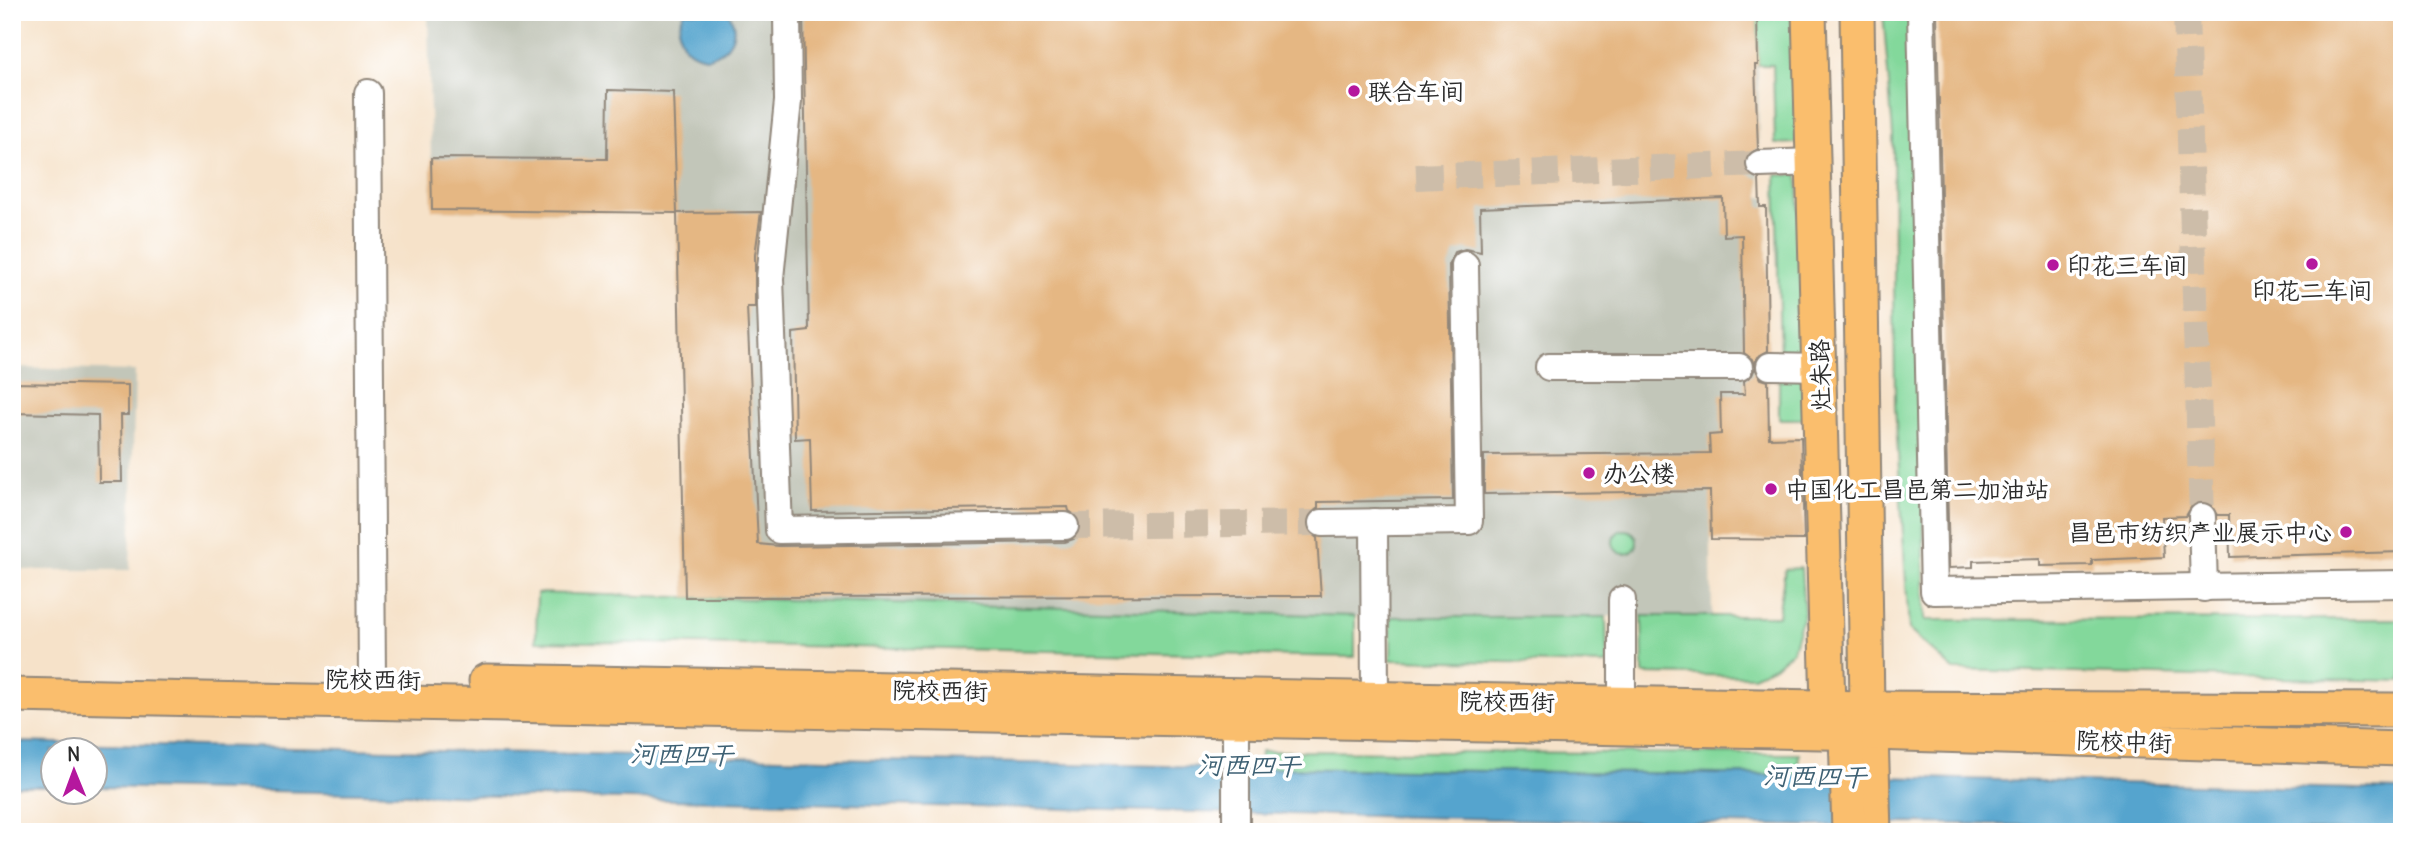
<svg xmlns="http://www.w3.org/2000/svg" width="2414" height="844" font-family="Delius,'LXGW WenKai TC',sans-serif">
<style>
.industrial{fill:#c2c6b9}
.green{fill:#83d89b;stroke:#578263;stroke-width:2}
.water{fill:#55a4ce;stroke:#40687c;stroke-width:2}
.building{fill:#e5b783}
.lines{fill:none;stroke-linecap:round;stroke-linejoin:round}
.minor-tunnel{stroke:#cdbda9;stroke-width:26;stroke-dasharray:26 13;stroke-linecap:butt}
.minor-casing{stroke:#90867a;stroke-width:30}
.major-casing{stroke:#90867a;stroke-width:37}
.minor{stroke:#fff;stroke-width:26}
.major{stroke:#fabe6d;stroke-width:33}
.poi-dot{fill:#b5179e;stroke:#fff;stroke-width:2.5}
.labels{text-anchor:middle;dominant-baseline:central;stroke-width:7;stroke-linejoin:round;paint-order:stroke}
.poi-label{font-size:24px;fill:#2b2b2b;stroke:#fff;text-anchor:start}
.street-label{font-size:24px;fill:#2b2b2b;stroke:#fff}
.water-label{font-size:26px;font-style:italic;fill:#3e6174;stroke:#fff}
</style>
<rect width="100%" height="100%" fill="#fff"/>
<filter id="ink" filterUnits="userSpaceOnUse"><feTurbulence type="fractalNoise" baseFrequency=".0143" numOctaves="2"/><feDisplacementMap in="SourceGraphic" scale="14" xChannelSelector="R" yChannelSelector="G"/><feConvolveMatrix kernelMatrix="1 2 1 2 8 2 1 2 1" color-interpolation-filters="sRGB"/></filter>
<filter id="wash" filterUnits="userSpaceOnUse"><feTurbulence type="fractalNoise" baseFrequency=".00686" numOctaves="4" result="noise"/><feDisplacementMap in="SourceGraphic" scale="28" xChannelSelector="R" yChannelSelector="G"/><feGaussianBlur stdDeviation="1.57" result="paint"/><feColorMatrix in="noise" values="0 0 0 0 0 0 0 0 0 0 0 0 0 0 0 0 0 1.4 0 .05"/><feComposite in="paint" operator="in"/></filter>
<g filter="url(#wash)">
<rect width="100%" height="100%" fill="#f6e2c9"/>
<g class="industrial">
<polygon points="428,12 1757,12 1760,197 1766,197 1769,433 1709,435 1712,616 1391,617 685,597 677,213 432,210"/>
<polygon points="12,368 135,371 130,570 12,570"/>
<polygon points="708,825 964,832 708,832"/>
</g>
<g class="green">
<polygon points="1757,12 1794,12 1797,143 1775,144 1773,65 1758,65"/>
<polygon points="1883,12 1916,12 1925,620 2402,619 2402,681 1954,670 1909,630 1895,406 1893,135"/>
<polygon points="1776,175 1798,175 1804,353 1798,358 1780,358"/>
<polygon points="1779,374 1807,374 1808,419 1779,419"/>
<circle cx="1625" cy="542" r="12"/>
<polygon points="1801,568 1804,612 1793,650 1775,666 1753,676 1643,674 1642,616 1778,616 1785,569"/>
<polygon points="537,593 1355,616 1355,657 536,641"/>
<polygon points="1391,617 1606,617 1607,664 1391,660"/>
<polygon points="1261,751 1799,754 1797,775 1260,768"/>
</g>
<g class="water">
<path d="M685,12H728C741,32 730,52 708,57C684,55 671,34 685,12Z"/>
<polygon points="12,742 1260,768 1797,775 2402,790 2402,832 1909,823 1813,826 95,787 94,750 52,750 52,786 12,786"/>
</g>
<g id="blocks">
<g class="building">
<polygon points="803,12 1757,12 1758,65 1755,65 1758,149 1746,156 1744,164 1747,173 1759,179 1760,207 1766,207 1768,351 1757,357 1754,365 1752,359 1744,353 1742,235 1724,236 1723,198 1480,208 1481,252 1465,249 1455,252 1449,265 1453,500 1318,502 1318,508 1309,515 1306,524 1309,532 1317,538 1321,596 685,597 677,213 761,212 755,255 755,307 747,307 758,544 779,546 1065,542 1074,539 1079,533 1081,526 1078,517 1069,511 1068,507 812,511 810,438 795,439 793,333 809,331"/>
<polygon points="1937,12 2402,12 2402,552 2230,557 2229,515 2217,515 2210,504 2201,501 2193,504 2186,516 2162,517 2164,557 2092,560 2092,565 2040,566 2040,559 1973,561 1973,567 1949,568"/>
<polygon points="608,90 673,92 677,213 432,210 431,158 607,159"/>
<polygon points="1755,368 1761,379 1768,381 1769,438 1801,437 1804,540 1711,539 1710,491 1484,494 1484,455 1710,453 1709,435 1721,434 1720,394 1745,394 1744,381 1752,375"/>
<polygon points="12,383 128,385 128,415 121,415 122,482 99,482 98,415 12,413"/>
</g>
</g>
</g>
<g filter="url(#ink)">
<use href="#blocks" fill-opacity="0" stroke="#90867a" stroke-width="2"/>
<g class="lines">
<g class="minor-tunnel">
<polyline points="2186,12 2202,517"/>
<polyline points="1416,177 1760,164"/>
<polyline points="1065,526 1322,523"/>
</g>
<defs>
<g id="minor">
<polyline points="787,12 788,101 770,278 779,530 1065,526"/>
<polyline points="1921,12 1934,591 2402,584"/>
<polyline points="368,93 372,679"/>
<polyline points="1760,164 1814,162"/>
<polyline points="1770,366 1820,367"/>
<polyline points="1549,367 1739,367"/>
<polyline points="2202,517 2204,588"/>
<polyline points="1374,522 1375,698"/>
<polyline points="1322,523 1469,521 1465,265"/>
<polyline points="1622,600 1622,703"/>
<polyline points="1236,832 1236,701"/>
</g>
<g id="major">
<polyline points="1809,12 1828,707 1840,725"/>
<polyline points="1857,12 1867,708 1871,733 1874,832"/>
<polyline points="486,681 1867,708 2402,710"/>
<polyline points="12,695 1871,733 2402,749"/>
<polyline points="1846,733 1849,832"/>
</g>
</defs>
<use href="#minor" class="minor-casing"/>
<use href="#major" class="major-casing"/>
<use href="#minor" class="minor"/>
<use href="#major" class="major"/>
</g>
</g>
<g class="poi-dot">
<circle cx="1354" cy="91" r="7"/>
<circle cx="2312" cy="264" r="7"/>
<circle cx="2053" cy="265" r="7"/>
<circle cx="1589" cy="473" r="7"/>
<circle cx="1771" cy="489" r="7"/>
<circle cx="2346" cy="532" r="7"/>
</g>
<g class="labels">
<g class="poi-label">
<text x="1368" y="91">联合车间</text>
<text x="2067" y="265">印花三车间</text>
<text x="2312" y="290" text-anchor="middle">印花二车间</text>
<text x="1603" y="473">办公楼</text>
<text x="1785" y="489">中国化工昌邑第二加油站</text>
<text x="2332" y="532" text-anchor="end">昌邑市纺织产业展示中心</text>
</g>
<g class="street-label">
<text transform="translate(1820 375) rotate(-92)">灶朱路</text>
<text transform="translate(373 679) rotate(1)">院校西街</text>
<text transform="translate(940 690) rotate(1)">院校西街</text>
<text transform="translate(1507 701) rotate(1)">院校西街</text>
<text transform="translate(2124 741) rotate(2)">院校中街</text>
</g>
<g class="water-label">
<text transform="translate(682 754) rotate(1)">河西四干</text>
<text transform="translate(1249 765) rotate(1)">河西四干</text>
<text transform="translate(1815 776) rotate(1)">河西四干</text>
</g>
</g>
<rect width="2414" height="844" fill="none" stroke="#fff" stroke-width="42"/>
<g transform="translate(74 771) rotate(359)"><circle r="33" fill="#ffffff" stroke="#aaaaaa" stroke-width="2"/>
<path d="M0-5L12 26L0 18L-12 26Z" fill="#b5179e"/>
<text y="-10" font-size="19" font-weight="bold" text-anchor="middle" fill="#2b2b2b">N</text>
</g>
</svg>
